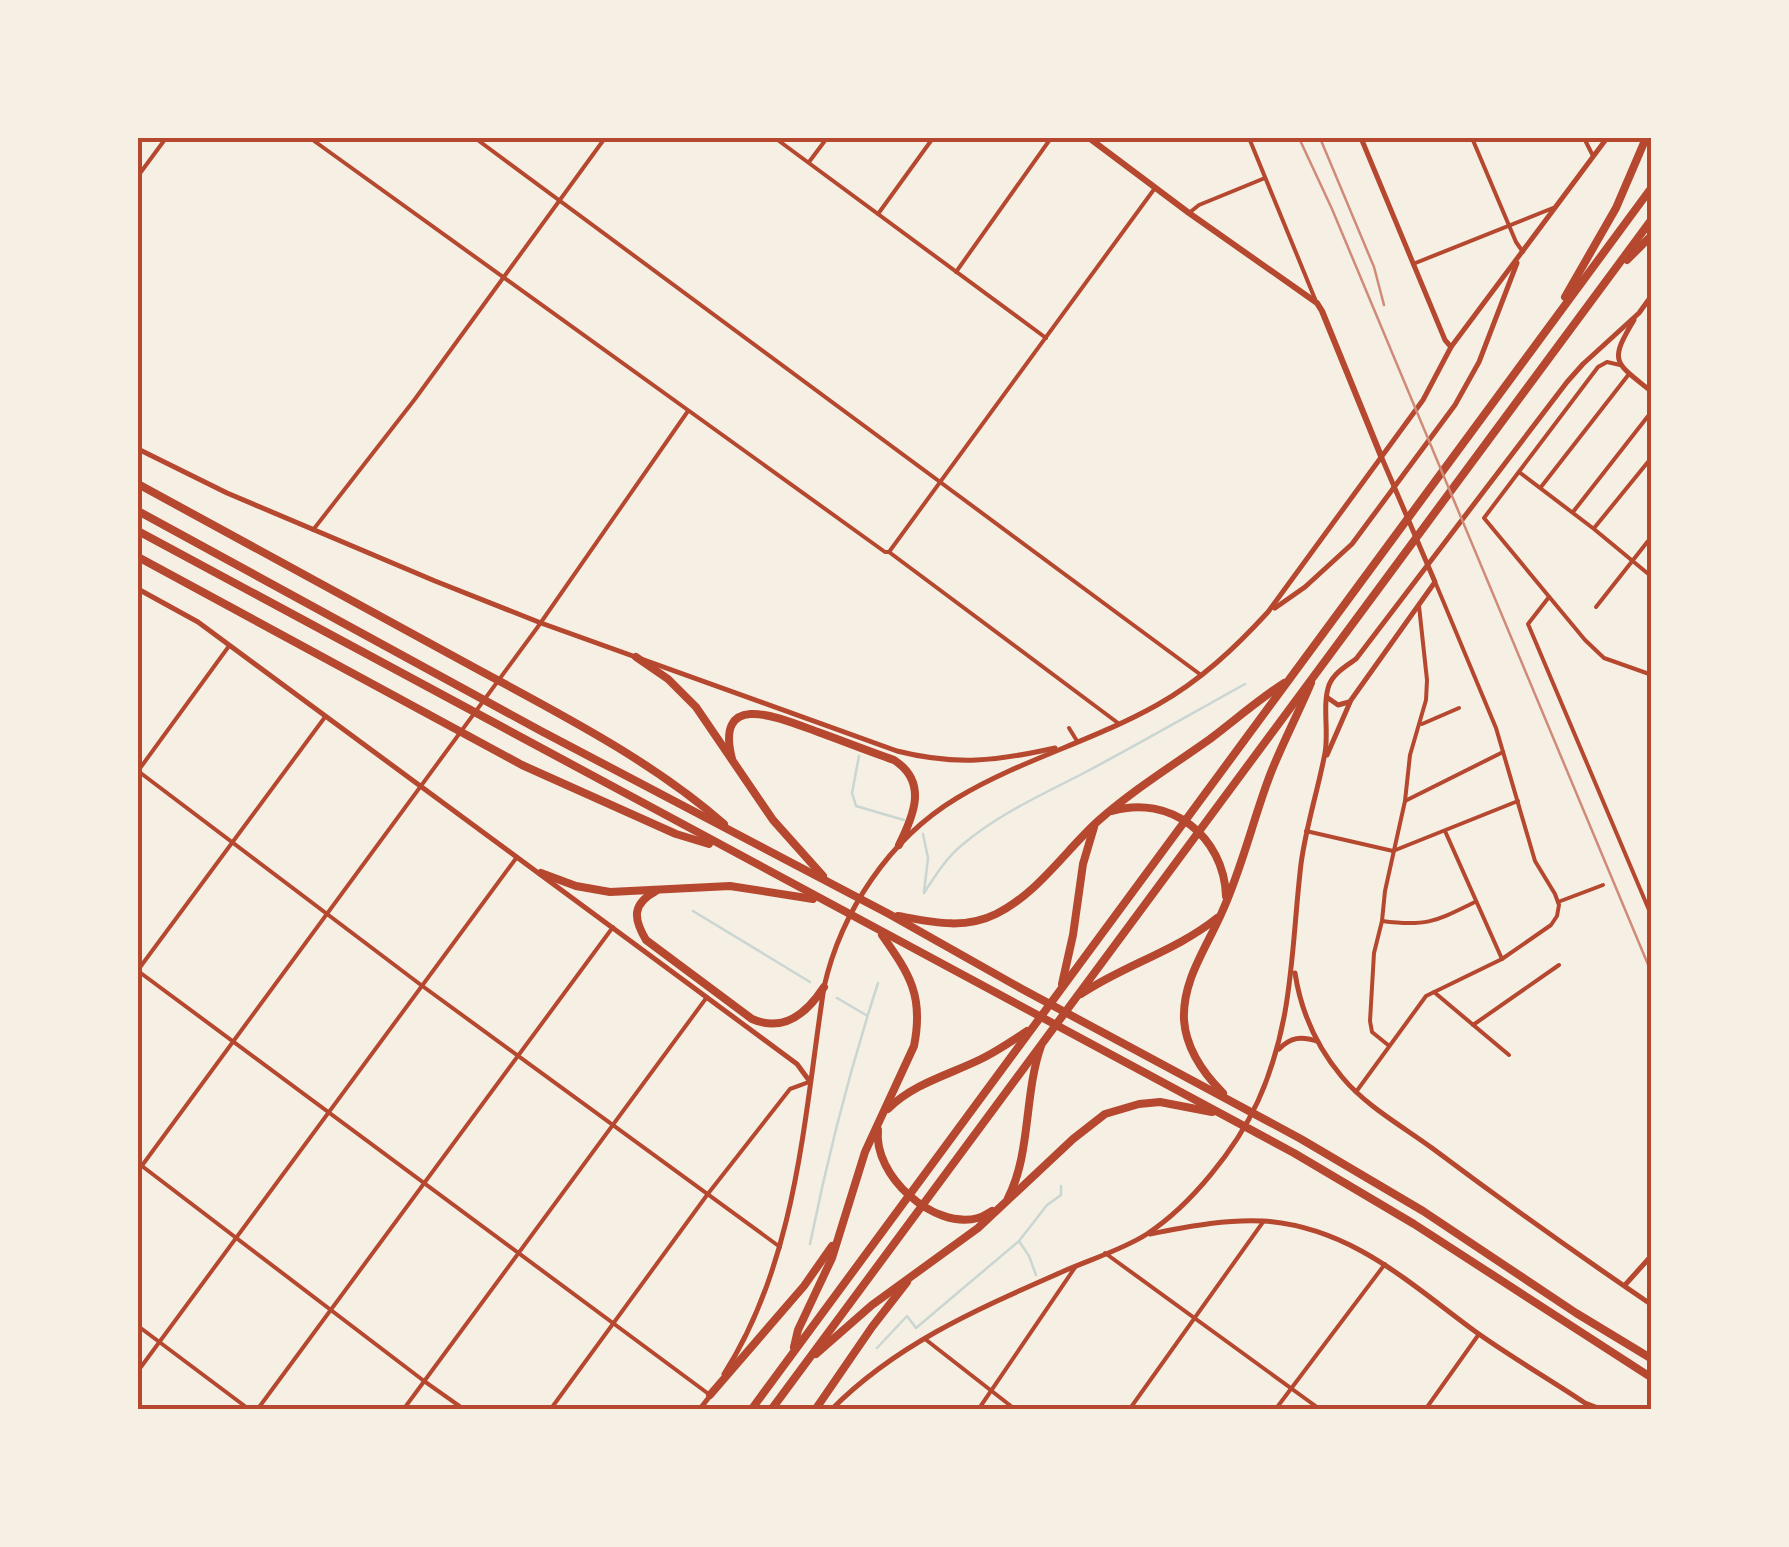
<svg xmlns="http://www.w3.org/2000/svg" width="1789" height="1547" font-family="'Noto Serif',serif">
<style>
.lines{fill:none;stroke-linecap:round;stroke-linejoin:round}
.stream{stroke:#c9d6d2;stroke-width:2.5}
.pedestrian{stroke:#b5482f;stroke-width:4}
.minor{stroke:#b5482f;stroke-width:4}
.tertiary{stroke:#b5482f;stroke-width:5}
.secondary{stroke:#b5482f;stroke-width:6}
.motorway{stroke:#b5482f;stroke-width:8}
.rail{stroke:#cf8b77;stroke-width:2.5}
.neatline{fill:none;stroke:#b5482f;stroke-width:4}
</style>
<rect width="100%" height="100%" fill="#f6efe4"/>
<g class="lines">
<g class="stream">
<polyline points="859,756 852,793 856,806 904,820"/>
<polyline points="923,834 928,858 924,892"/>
<path d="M924,893C935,876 946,858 962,845C997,815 1041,795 1082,774C1137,745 1191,714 1245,684"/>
<polyline points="693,911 810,982"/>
<polyline points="837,998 866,1015"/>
<polyline points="1019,1241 1029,1256 1036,1275"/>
<path d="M810,1244C828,1155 850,1069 878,983"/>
<polyline points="877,1348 907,1316 916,1328 1019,1241 1047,1205 1061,1195 1061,1186"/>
</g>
<polyline class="pedestrian" points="1549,597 1528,624 1652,917"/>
<g class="minor">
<polyline points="310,138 885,552 889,552 1155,188"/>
<polyline points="475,138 1201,675"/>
<polyline points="775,138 1046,338"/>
<polyline points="1249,138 1315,299"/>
<polyline points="1472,138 1516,242 1523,252"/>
<polyline points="1584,138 1593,156"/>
<polyline points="809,162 827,138"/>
<polyline points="138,176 166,138"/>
<polyline points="1189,213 1199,205 1265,178"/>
<polyline points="878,214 933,138"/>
<polyline points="1413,264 1553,208"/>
<polyline points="956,272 1051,138"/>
<polyline points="1620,365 1607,362 1598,367 1484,518 1585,640 1604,658 1652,675"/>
<polyline points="1519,472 1594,529 1652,577"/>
<polyline points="1541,487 1629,374"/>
<polyline points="1573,512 1652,411"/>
<polyline points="1595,527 1652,457"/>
<polyline points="313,530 415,399 605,138"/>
<polyline points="889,552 1118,723"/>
<polyline points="1596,607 1652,536"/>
<polyline points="1422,724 1459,708"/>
<polyline points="1069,728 1077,741"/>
<polyline points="138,771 421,985 780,1247"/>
<polyline points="138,771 229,646"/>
<polyline points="1405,801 1503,752"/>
<polyline points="1306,831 1393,851 1518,801"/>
<polyline points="1445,831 1502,959"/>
<polyline points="1558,902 1603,885"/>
<path d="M1382,921C1427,927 1436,921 1475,902"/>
<polyline points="138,970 325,717"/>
<polyline points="138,971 710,1395"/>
<polyline points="1434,992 1509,1055"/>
<polyline points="1473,1025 1559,965"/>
<polyline points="1388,1045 1372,1032 1370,1021 1374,953 1382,921 1385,891 1405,801 1410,755 1426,700 1427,680 1419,606"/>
<polyline points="1356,1092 1426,996 1502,959 1551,925 1557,916 1559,905 1555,894 1535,861 1496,728 1436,584"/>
<polyline points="138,1163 424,1381 465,1410"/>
<polyline points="138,1171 537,628 688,411"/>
<polyline points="1105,1253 1321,1410"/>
<polyline points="138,1326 250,1410"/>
<polyline points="925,1339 1016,1410"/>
<polyline points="138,1371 517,857"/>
<polyline points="257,1410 613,927"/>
<polyline points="403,1410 707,997"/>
<polyline points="550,1410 707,1195 790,1089 809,1082"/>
<polyline points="978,1410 1076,1266"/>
<polyline points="1129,1410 1263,1222"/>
<polyline points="1275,1410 1385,1264"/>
<polyline points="1425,1410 1479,1334"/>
</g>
<g class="tertiary">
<polyline points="1361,138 1445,340 1451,347"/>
<path d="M1634,320C1608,363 1615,362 1652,392"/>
<path d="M138,449L227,493L435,581L541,623L897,751C956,766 997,761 1055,748"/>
<polyline points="138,589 198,622 751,1030 797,1064 808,1079"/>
<polyline points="1275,608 1305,587 1352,544 1455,405 1479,362 1517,263"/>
<polyline points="1328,698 1338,705 1349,702"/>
<polyline points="1327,755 1351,700 1435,582 1381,456"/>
<path d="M1295,973C1301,1012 1316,1046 1342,1077C1366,1106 1402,1126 1432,1148C1504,1202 1577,1254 1652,1305"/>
<path d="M1279,1049C1291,1037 1301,1036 1317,1041"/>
<path d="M1150,1234C1187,1227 1225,1219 1263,1221C1351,1227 1409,1283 1476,1332C1511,1357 1549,1379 1585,1403L1603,1410"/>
<polyline points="1625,1285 1652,1255"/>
<path d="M724,1374C797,1260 804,1117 824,987C841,912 889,839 957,798C1020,760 1093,741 1157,705C1200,681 1235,648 1268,612L1423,400L1451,347L1607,138"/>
<polyline points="699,1410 710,1396"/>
<path d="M831,1410C897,1343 980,1308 1064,1271C1091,1259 1122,1250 1147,1234C1191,1205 1236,1149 1258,1101C1294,1021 1291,948 1301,864C1306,826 1318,790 1325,753C1329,732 1322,705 1329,685C1334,673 1346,666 1356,659L1567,382L1583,364L1639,313L1652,295"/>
</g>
<polyline class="secondary" points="1089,138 1189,213 1317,303 1322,311 1381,456"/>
<g class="motorway">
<polyline points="1627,260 1652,235"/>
<polyline points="1565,297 1616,208 1646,138"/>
<path d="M138,484C247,543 356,603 466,663C552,710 649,758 724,824"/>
<polyline points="138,511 541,731 889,914 1022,989 1301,1139 1423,1211 1576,1313 1652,1359"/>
<polyline points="138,531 1294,1153 1414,1224 1652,1378"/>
<polyline points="138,557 522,765 676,834 709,844"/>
<polyline points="636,657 668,679 696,707 773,820 823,876"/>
<path d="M732,759C714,688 782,719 818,732C843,741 868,751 894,760C928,782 914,815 899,845"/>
<path d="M1112,811C1170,794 1224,836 1226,896"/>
<polyline points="541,873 576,886 610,892 730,886 813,899"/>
<path d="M656,891C632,904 633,918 646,940L752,1019C784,1033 807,1013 824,987"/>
<path d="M898,916C931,922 964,930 996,914C1037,894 1065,851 1098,821C1133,790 1172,766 1210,739C1235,720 1258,700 1284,683"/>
<polyline points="1062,984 1073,935 1083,864 1094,827"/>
<path d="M1081,994C1124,965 1176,951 1217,918"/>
<path d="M1223,1093C1204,1074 1186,1048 1184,1020C1182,980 1207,947 1222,912C1242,868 1253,820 1270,775C1282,744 1298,714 1311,683"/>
<path d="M888,1109C913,1084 948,1075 979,1060C996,1052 1012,1041 1027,1031"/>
<path d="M878,1130C873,1175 933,1230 978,1218C983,1217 987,1214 992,1211"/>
<path d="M1008,1198C1031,1154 1024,1094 1041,1046"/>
<path d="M794,1347L798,1330L832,1258L865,1152L914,1046C924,996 910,975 882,935"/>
<polyline points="816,1354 872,1305 978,1228 1073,1139 1105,1114 1139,1104 1160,1102 1212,1112"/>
<polyline points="710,1395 804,1286 832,1246"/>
<polyline points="751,1410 1652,187"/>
<polyline points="771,1410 1652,219"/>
<polyline points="815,1410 872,1327 907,1282"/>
</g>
<g class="rail">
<polyline points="1299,138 1332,209 1652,974"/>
<polyline points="1320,138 1374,267 1384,305"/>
</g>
</g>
<rect width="1789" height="1547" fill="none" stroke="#f6efe4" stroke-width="280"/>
<rect x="140" y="140" width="1509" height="1267" class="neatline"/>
</svg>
